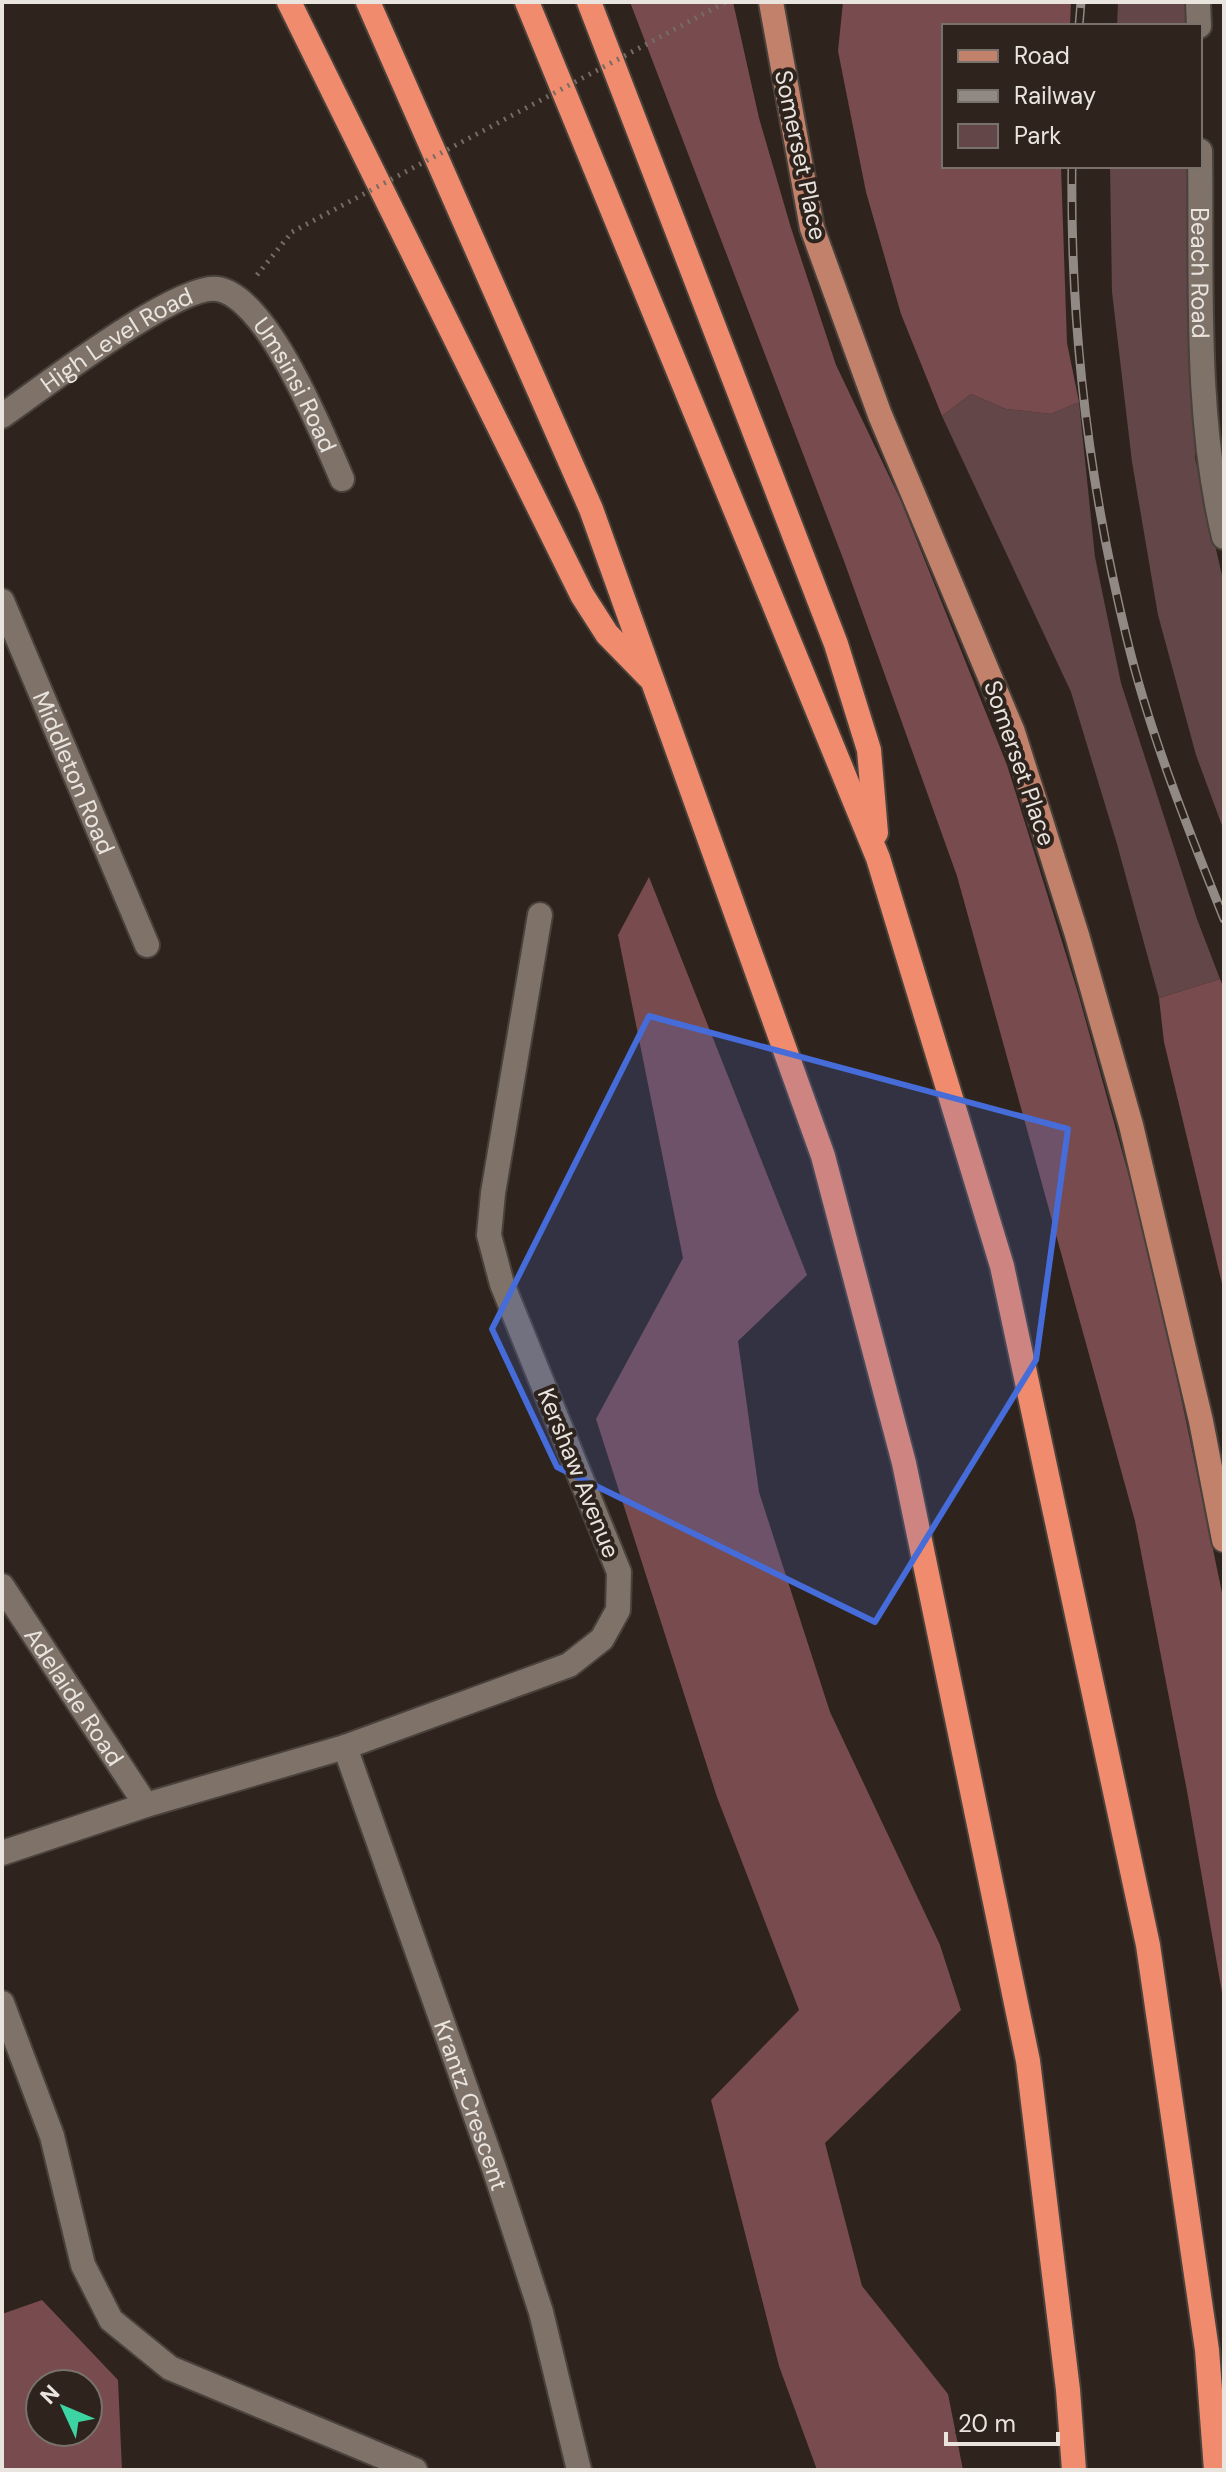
<svg xmlns="http://www.w3.org/2000/svg" width="1226" height="2472" font-family="'DM Sans',sans-serif">
<style>
.green{fill:#624648}
.forest{fill:#784b4e;fill-rule:evenodd}
.lines{fill:none;stroke-linecap:round;stroke-linejoin:round}
.minor-casing{stroke:#49413b;stroke-width:28}
.major-casing{stroke:#49413b;stroke-width:28}
.highway-casing{stroke:#49413b;stroke-width:28}
.path{stroke:#756c66;stroke-width:5;stroke-dasharray:2 6;stroke-linecap:butt}
.minor{stroke:#7e7269;stroke-width:24}
.major{stroke:#c2816b;stroke-width:24}
.highway{stroke:#f08b6d;stroke-width:24}
.rail-casing{stroke:#918983;stroke-width:9}
.rail{stroke:#2e241d;stroke-width:6;stroke-dasharray:18;stroke-linecap:butt}
.path-bridge{stroke:#756c66;stroke-width:5;stroke-dasharray:2 6;stroke-linecap:butt}
.marked{fill:#466cd9;fill-opacity:0.2;stroke:#466cd9;stroke-width:6;stroke-linejoin:round}
.labels{text-anchor:middle;dominant-baseline:central;stroke-width:8;stroke-linejoin:round;paint-order:stroke}
.street-label{font-size:24px;fill:#eae4df;stroke:#2e241d}
</style>
<rect width="100%" height="100%" fill="#2e241d"/>
<g class="green">
<polygon points="1118,2 1189,2 1190,26 1117,26"/>
<polygon points="1110,166 1193,166 1195,458 1224,584 1224,831 1196,755 1158,615 1132,462 1112,292"/>
<polygon points="971,394 1006,409 1051,414 1079,402 1095,557 1121,683 1197,919 1220,979 1159,998 1117,844 1071,692 942,416"/>
</g>
<g class="forest">
<polygon points="630,2 733,2 759,118 791,228 836,365 901,501 1007,765 1078,993 1152,1259 1224,1602 1224,2004 1187,1791 1135,1521 957,876 844,561"/>
<polygon points="843,2 1071,2 1070,26 944,26 944,166 1061,166 1067,343 1079,402 1051,414 1006,409 971,394 942,416 901,314 866,192 838,51"/>
<polygon points="649,877 807,1275 738,1341 759,1492 830,1712 940,1945 961,2010 825,2143 862,2286 948,2394 963,2470 817,2470 779,2366 711,2100 799,2010 717,1797 596,1419 683,1258 618,935"/>
<polygon points="1220,979 1224,988 1224,1292 1164,1042 1159,998"/>
<path d="M42,2300L118,2380L122,2470H2V2314ZM88,2384V2432H40V2384Z"/>
</g>
<g class="lines">
<defs>
<g id="minor">
<polyline points="1198,2 1199,26"/>
<path id="s1" d="M1200,151C1202,279 1194,412 1224,537"/>
<path id="s2" d="M2,416C41,389 176,284 217,289C267,295 323,435 342,479"/>
<path id="s3" d="M2,601L147,945"/>
<path id="s4" d="M2,1586L146,1805"/>
<path id="s5" d="M345,1747L494,2168L541,2312L579,2470"/>
<polyline points="2,1853 146,1805 345,1747 569,1665 602,1639 618,1610 619,1572 502,1284 489,1235 493,1193 540,915"/>
<polyline points="2,2003 52,2136 83,2265 111,2320 170,2368 415,2470"/>
</g>
<polyline id="major" points="771,2 812,228 880,415 1013,732 1077,935 1131,1125 1201,1421 1224,1540"/>
<g id="highway">
<polyline points="289,2 582,595 607,634 649,677"/>
<polyline points="368,2 591,509 823,1156 904,1463 1028,2061 1068,2390 1074,2470"/>
<polyline points="527,2 878,858 1002,1266 1148,1945 1207,2350 1216,2470"/>
<polyline points="589,2 836,644 869,750 876,833"/>
</g>
</defs>
<use href="#minor" class="minor-casing"/>
<use href="#major" class="major-casing"/>
<use href="#highway" class="highway-casing"/>
<polyline class="path" points="257,275 292,232"/>
<use href="#minor" class="minor"/>
<use href="#major" class="major"/>
<use href="#highway" class="highway"/>
<defs>
<g id="rail">
<polyline points="1079,26 1081,2"/>
<path d="M1072,166C1070,325 1089,485 1127,639C1150,735 1188,828 1224,919"/>
</g>
</defs>
<use href="#rail" class="rail-casing"/>
<use href="#rail" class="rail"/>
<polyline class="path-bridge" points="292,232 726,2"/>
</g>
<path class="marked" d="M649,1016L1068,1129L1036,1360L875,1622L557,1467L492,1329Z"/>
<g class="labels">
<g class="street-label">
<text transform="translate(801 155) rotate(78)">Somerset Place</text>
<text stroke="none"><textPath href="#s1" startOffset="122">Beach Road</textPath></text>
<text stroke="none"><textPath href="#s2" startOffset="138">High Level Road</textPath></text>
<text stroke="none"><textPath href="#s2" startOffset="380">Umsinsi Road</textPath></text>
<text transform="translate(1020 763) rotate(71)">Somerset Place</text>
<text stroke="none"><textPath href="#s3" startOffset="186">Middleton Road</textPath></text>
<text transform="translate(579 1473) rotate(68)">Kershaw Avenue</text>
<text stroke="none"><textPath href="#s4" startOffset="132">Adelaide Road</textPath></text>
<text stroke="none"><textPath href="#s5" startOffset="380">Krantz Crescent</textPath></text>
</g>
</g>
<rect width="1226" height="2472" fill="none" stroke="#eae4df" stroke-width="8"/>
<rect x="942" y="24" width="260" height="144" fill="#2e241d" stroke="#79716b" stroke-width="2"/>
<rect x="958" y="50" width="40" height="12" fill="#c2816b" stroke="#79716b" stroke-width="2"/>
<text x="1014" y="64" font-size="24" fill="#eae4df">Road</text>
<rect x="958" y="90" width="40" height="12" fill="#918983" stroke="#79716b" stroke-width="2"/>
<text x="1014" y="104" font-size="24" fill="#eae4df">Railway</text>
<rect x="958" y="124" width="40" height="24" fill="#624648" stroke="#79716b" stroke-width="2"/>
<text x="1014" y="144" font-size="24" fill="#eae4df">Park</text>
<g transform="translate(64 2408) rotate(314)"><circle r="38" fill="#2e241d" stroke="#79716b" stroke-width="2"/>
<path d="M0-6L14 30L0 20L-14 30Z" fill="#3dd4a3"/>
<text y="-12" font-size="22" font-weight="bold" text-anchor="middle" fill="#eae4df">N</text>
</g>
<path d="M946 2432v12h112v-12" fill="none" stroke="#eae4df" stroke-width="4"/>
<text x="958" y="2432" font-size="24" fill="#eae4df" stroke="#2e241d" stroke-width="6" paint-order="stroke">20 m</text>
</svg>
